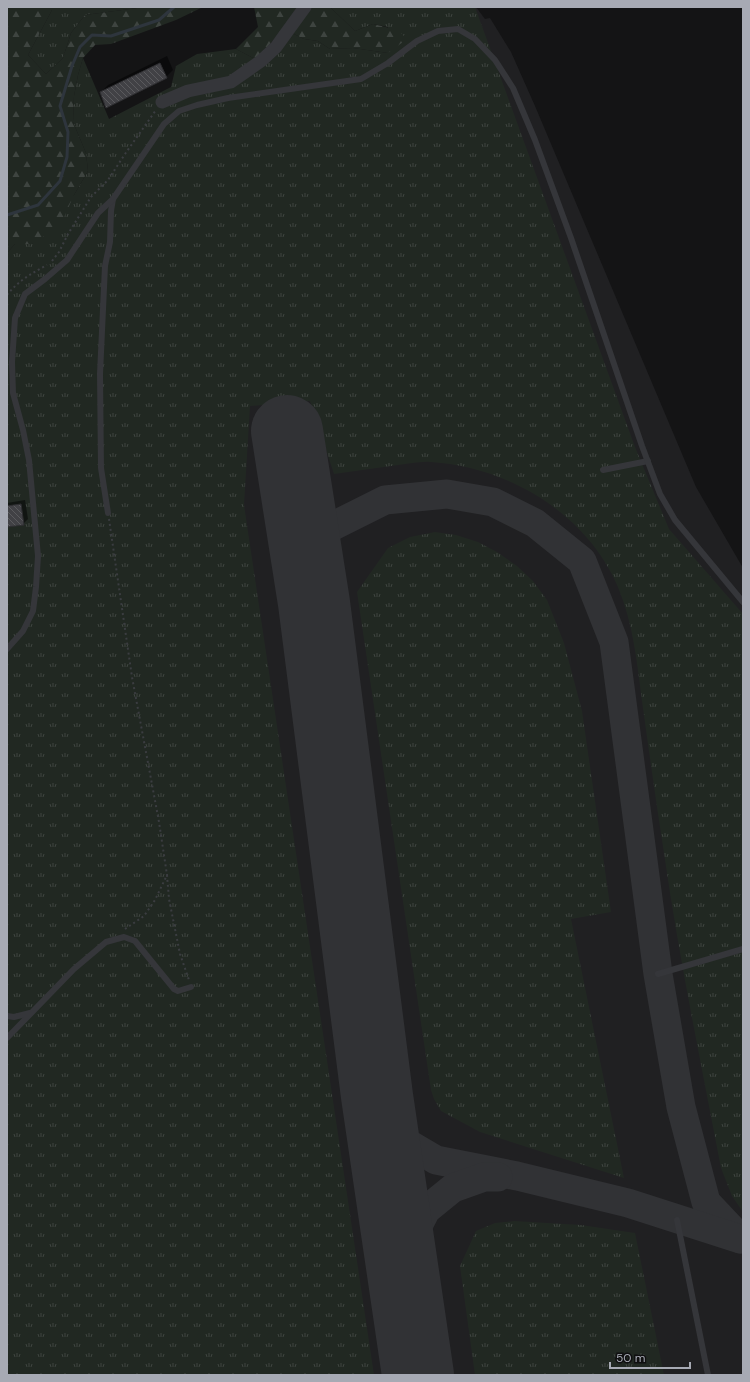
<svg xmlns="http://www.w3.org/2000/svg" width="750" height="1382" font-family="'DM Sans',sans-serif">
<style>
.built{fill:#202022}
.grass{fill:url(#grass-tufts)}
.forest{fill:url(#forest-firs)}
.shadow{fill:#0007}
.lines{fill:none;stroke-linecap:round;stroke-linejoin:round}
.stream{stroke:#2e353d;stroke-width:3}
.taxiway{stroke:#313235;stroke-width:29}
.runway{stroke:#313235;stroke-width:72}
.building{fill:url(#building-back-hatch);stroke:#2e2e31}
.path{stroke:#3b3d41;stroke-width:2;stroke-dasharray:2 3;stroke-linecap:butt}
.service{stroke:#35363a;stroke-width:6}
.minor{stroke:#35363a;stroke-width:13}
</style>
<defs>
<pattern id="grass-tufts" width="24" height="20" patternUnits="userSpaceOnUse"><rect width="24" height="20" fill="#212822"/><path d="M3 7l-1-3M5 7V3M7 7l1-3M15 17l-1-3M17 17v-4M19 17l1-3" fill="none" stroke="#3e4440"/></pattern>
<pattern id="forest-firs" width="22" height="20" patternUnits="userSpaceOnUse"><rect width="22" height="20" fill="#212822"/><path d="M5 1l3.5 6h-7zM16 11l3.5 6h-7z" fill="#3e4440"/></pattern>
<pattern id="building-back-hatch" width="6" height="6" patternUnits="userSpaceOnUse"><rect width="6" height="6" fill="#414145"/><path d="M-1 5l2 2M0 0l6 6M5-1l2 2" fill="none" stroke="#5a5a5d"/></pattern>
</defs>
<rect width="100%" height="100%" fill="#141415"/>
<polygon class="built" points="467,7 476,7 485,19 490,18 511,52 535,106 696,487 743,568 743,1375 7,1375 7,303"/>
<g class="grass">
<polygon points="52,7 145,7 85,15 71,33 63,58 46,74 28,55 52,10"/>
<path d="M330,7H475L635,447L669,529L743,614V1212L732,1196L721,1168C701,1063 679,958 664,853C656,802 649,751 642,701C637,662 633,623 618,587C587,514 509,467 431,462C420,461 409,464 398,465C377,468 355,471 334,474L310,401L250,406L244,505L374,1375H7V253L15,244H32L74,195L88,171L86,153L73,122L74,96L78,75L83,58L109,119L171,87L176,66L197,54L236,49L257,60L292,33L304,39L318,41L330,49L353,48L388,53V27L373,24L355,31Z"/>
<polygon points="435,532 456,535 478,542 497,552 517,566 533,581 547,600 564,643 582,711 611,912 571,919 624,1178 480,1132 441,1111 434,1099 431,1090 357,592 388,548 410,537"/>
<polygon points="514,1221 581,1225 635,1233 664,1375 475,1375 460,1266 476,1231 495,1223"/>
</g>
<g class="forest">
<polygon points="7,7 52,7 52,10 28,55 46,74 63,58 71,33 85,15 145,7 203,7 176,20 111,44 95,45 83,58 78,75 74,96 73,122 86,153 88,171 74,195 60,226 32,244 15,244 7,253"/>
<polygon points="254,7 300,7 257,60 236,49 258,27"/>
<polygon points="311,7 330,7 355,31 373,24 398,30 407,39 388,53 353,48 330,49 318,41 304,39 292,33"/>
</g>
<g class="shadow">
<polygon points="167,56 173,70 166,77 101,92 108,85"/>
<polygon points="25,500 28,519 23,524 7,526 7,503"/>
</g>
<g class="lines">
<polyline class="stream" points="7,215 38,205 60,181 67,157 68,132 60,106 72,66 80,47 92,35 111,36 159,20 174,7"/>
<g class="taxiway">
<polyline points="314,603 318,554 329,528 385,500 447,494 493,502 535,523 582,561 614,642 658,974 681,1107 706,1202 741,1239"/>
<polyline points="377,1096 393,1128 407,1143 436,1160 517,1176 628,1203 740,1239"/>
<polyline points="405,1286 409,1243 426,1210 453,1188 484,1177 498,1177"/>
</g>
<polyline class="runway" points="287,431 314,603 377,1096 418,1375"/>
</g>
<g class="building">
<polygon points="160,63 167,78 106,108 100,92"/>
<polygon points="21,504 24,525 7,527 7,506"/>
</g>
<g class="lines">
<g class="path">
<polyline points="52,261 59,252 68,234 91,197 108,180 125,154 156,110"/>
<path d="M7,295C18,281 32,273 47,265"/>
<polyline points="109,519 132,677 159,822 167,875"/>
<polyline points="125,929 144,916 155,900 167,875 169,899 180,954 189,980"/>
</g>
<g class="service">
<polyline points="603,470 648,461"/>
<polyline points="108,513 101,468 100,374 105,266 110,242 111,211 113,199"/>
<polyline points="7,649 23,631 33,611 36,587 38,556 29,460 23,430 13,393 12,362 15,318 25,294 45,279 67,260 98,213 113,199 164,124 179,111 197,105 228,98 361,79 388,63 417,41 438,31 458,29 475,39 495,60 513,88 535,140 571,238 642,446 660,494 675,520 743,602"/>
<polyline points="658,974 743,949"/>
<polyline points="7,1016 14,1017 30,1013"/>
<polyline points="7,1038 74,969 106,942 124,937 135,941 174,989 178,991 191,987"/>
<polyline points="677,1220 708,1375"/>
</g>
<polyline class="minor" points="162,102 188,91 231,82 261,61 276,47 305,7"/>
</g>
<rect width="750" height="1382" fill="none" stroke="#a7aab4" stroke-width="16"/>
<path d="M610 1362v6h80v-6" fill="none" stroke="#a7aab4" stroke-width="2"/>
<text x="616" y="1362" font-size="12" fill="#a7aab4" stroke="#0f0f10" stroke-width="3" paint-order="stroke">50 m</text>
</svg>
